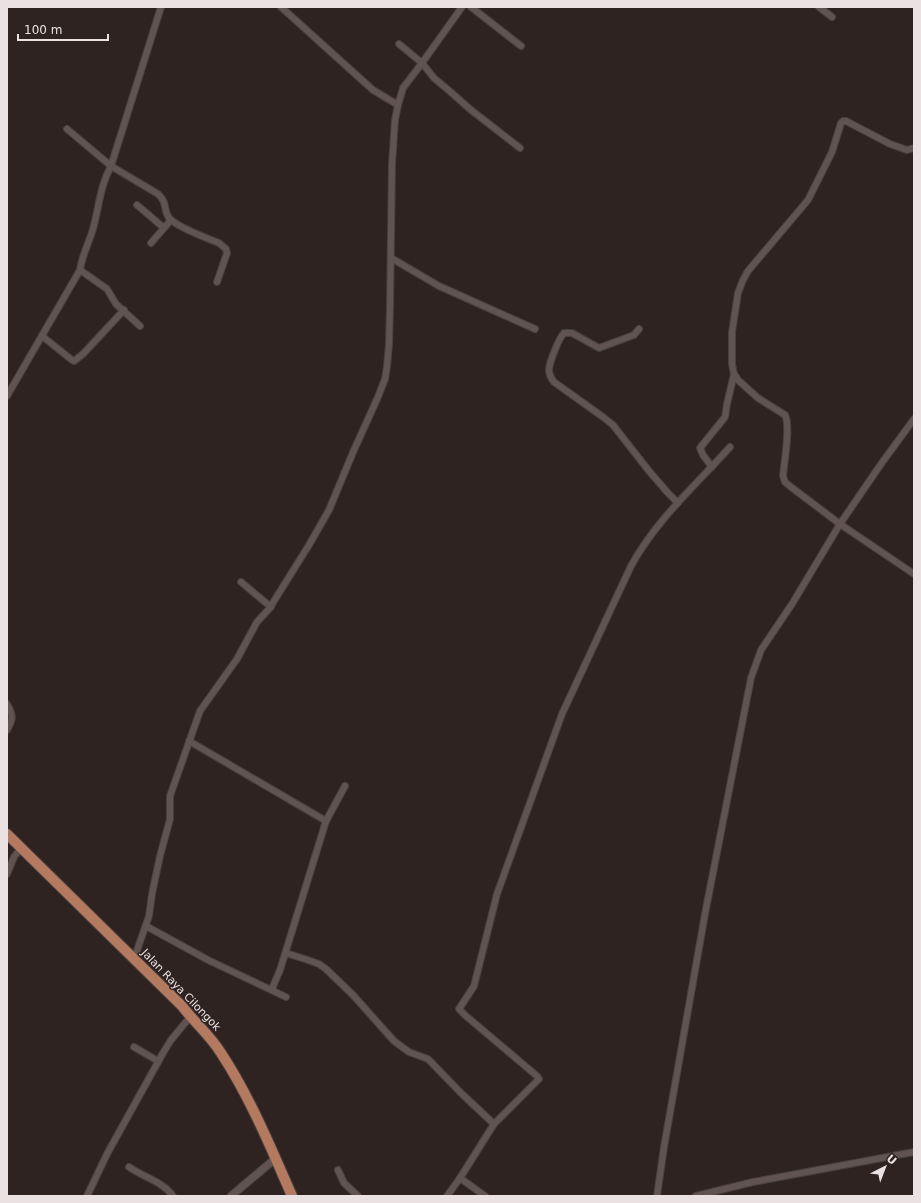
<svg xmlns="http://www.w3.org/2000/svg" width="921" height="1203" font-family="'DejaVu Sans',sans-serif">
<style>
.lines{fill:none;stroke-linecap:round;stroke-linejoin:round}
.minor-casing{stroke:#493f3f;stroke-width:8}
.tertiary-casing{stroke:#493f3f;stroke-width:9}
.trunk-casing{stroke:#493f3f;stroke-width:12}
.minor{stroke:#605351;stroke-width:6}
.tertiary{stroke:#605351;stroke-width:7}
.trunk{stroke:#b47a60;stroke-width:10}
.labels{text-anchor:middle;dominant-baseline:central;stroke-width:3;stroke-linejoin:round;paint-order:stroke}
.street-label{font-size:11px;fill:#eae2e2;stroke:#2e2321}
</style>
<rect width="100%" height="100%" fill="#2e2321"/>
<g class="lines">
<defs>
<g id="minor">
<polyline points="281,7 373,90 398,105"/>
<polyline points="471,7 521,46"/>
<polyline points="819,7 832,17"/>
<polyline points="399,44 422,63 434,78 453,94 471,110 520,148"/>
<path d="M67,129L111,166L158,194C168,203 163,210 169,218C178,228 207,238 219,243L226,249L227,253L217,282"/>
<path d="M914,148L907,150L890,144L846,121H843L841,123L832,152L808,200L748,271L743,280L738,293L732,332V364L734,374L738,380L758,398L785,415C791,426 784,463 783,476L785,482L791,487L840,524L914,574"/>
<polyline points="137,205 164,228"/>
<polyline points="151,243 171,220"/>
<polyline points="391,258 439,286 535,329"/>
<polyline points="80,270 107,289 116,304 140,326"/>
<path d="M639,329L634,335L599,348L572,333H564C559,338 549,363 549,370C549,375 551,378 554,382L603,417L613,425L649,471L668,493L678,503"/>
<polyline points="42,336 72,360 74,361 83,354 124,310"/>
<path d="M7,396L80,270C82,255 89,243 93,229C99,207 100,186 111,166L161,7"/>
<polyline points="712,467 703,455 700,448 725,417 727,404 734,374"/>
<polyline points="241,582 271,607"/>
<path d="M7,704C14,716 13,719 7,730"/>
<polyline points="189,741 326,821"/>
<polyline points="7,874 14,857 21,848"/>
<polyline points="146,926 208,960 286,997"/>
<polyline points="286,953 308,960 319,964 326,969 353,995 394,1041 409,1052 428,1059 462,1094 494,1124"/>
<polyline points="134,959 149,916 152,894 160,856 170,819 170,796 200,711 237,659 257,622 269,609 309,545 329,510 354,450 378,397 385,379 387,367 389,344 390,307 392,164 395,120 398,105 403,88 422,63 462,7"/>
<polyline points="272,989 280,970 326,821 345,786"/>
<polyline points="134,1047 158,1061"/>
<path d="M129,1167C143,1177 162,1181 173,1196"/>
<polyline points="338,1170 344,1183 358,1196"/>
<polyline points="460,1178 485,1196"/>
<polyline points="87,1196 107,1154 163,1053 171,1040 190,1017"/>
<path d="M447,1196L460,1178L494,1124L539,1079L537,1076L466,1016L459,1009L474,986L497,894L562,714L631,566C656,520 696,485 730,447"/>
<polyline points="657,1196 664,1147 705,914 751,678 761,650 792,604 840,524 881,464 914,419"/>
<polyline points="696,1196 753,1182 914,1152"/>
</g>
<polyline id="tertiary" points="231,1196 276,1158"/>
<path id="trunk" d="M7,834L182,1006C194,1022 210,1035 221,1053C250,1097 271,1148 292,1196"/>
</defs>
<use href="#minor" class="minor-casing"/>
<use href="#tertiary" class="tertiary-casing"/>
<use href="#trunk" class="trunk-casing"/>
<use href="#minor" class="minor"/>
<use href="#tertiary" class="tertiary"/>
<use href="#trunk" class="trunk"/>
</g>
<g class="labels">
<g class="street-label">
<text transform="translate(181 990) rotate(46)">Jalan Raya Cilongok</text>
</g>
</g>
<rect width="921" height="1203" fill="none" stroke="#eae2e2" stroke-width="16"/>
<g transform="translate(885 1167) rotate(42)" stroke="#2e2321" stroke-width="3" paint-order="stroke">
<path d="M0-3L7 15L0 10L-7 15Z" fill="#eae2e2"/>
<text y="-6" font-size="11" font-weight="bold" text-anchor="middle" fill="#eae2e2">U</text>
</g>
<path d="M18 34v6h90v-6" fill="none" stroke="#eae2e2" stroke-width="2"/>
<text x="24" y="34" font-size="12" fill="#eae2e2" stroke="#2e2321" stroke-width="3" paint-order="stroke">100 m</text>
</svg>
